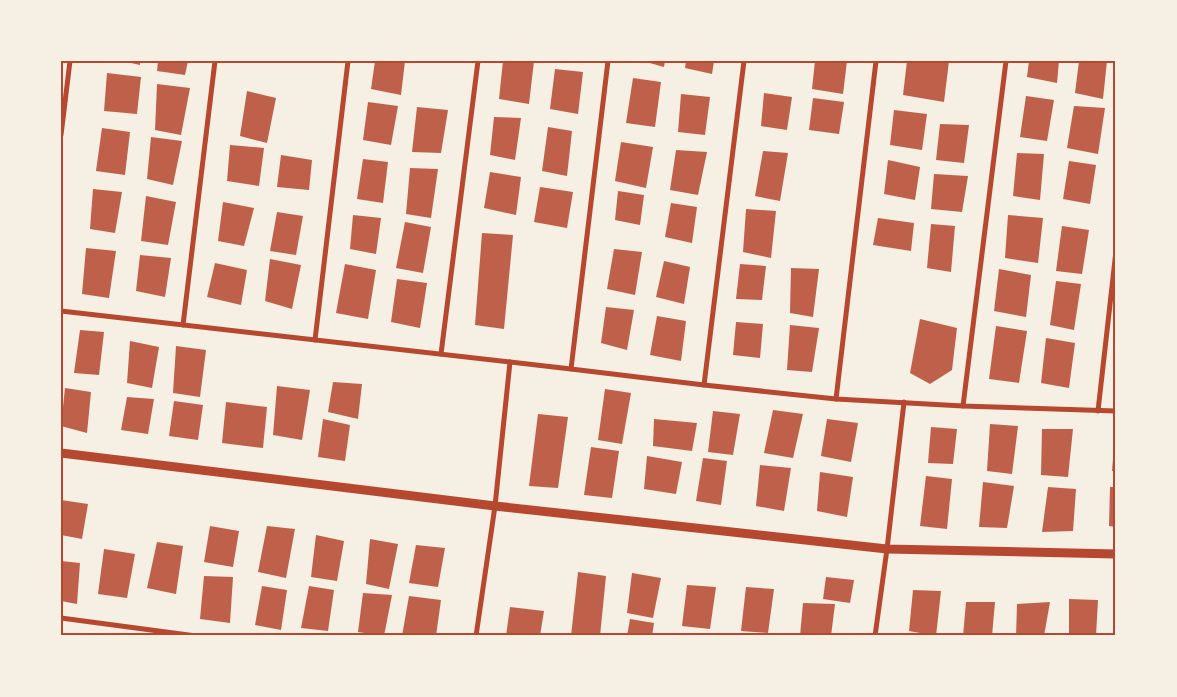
<svg xmlns="http://www.w3.org/2000/svg" width="1177" height="697" font-family="'Public Sans',sans-serif">
<style>
.building{fill:#bf614a}
.lines{fill:none;stroke-linecap:round;stroke-linejoin:round}
.minor{stroke:#b5482f;stroke-width:5}
.tertiary{stroke:#b5482f;stroke-width:9}
.neatline{fill:none;stroke:#b5482f;stroke-width:2}
</style>
<rect width="100%" height="100%" fill="#f6efe4"/>
<g class="building">
<polygon points="122,61 140,61 140,65"/>
<polygon points="158,61 188,61 185,75 157,71"/>
<polygon points="375,61 405,61 401,95 371,89"/>
<polygon points="503,61 534,61 529,104 499,99"/>
<polygon points="646,61 665,61 664,67 646,62"/>
<polygon points="686,61 714,61 712,74 685,68"/>
<polygon points="815,61 847,61 843,94 812,89"/>
<polygon points="907,61 949,61 944,102 903,95"/>
<polygon points="1029,61 1059,61 1057,83 1027,77"/>
<polygon points="1079,61 1107,61 1103,99 1075,93"/>
<polygon points="555,69 583,72 578,114 550,109"/>
<polygon points="107,73 141,77 137,114 104,111"/>
<polygon points="633,78 661,82 655,127 626,123"/>
<polygon points="157,84 190,88 181,135 155,130"/>
<polygon points="247,91 276,98 267,143 240,136"/>
<polygon points="764,93 792,97 787,130 761,126"/>
<polygon points="681,94 710,97 705,135 678,132"/>
<polygon points="1026,96 1054,100 1047,141 1020,137"/>
<polygon points="813,98 844,102 839,134 809,130"/>
<polygon points="368,102 398,106 391,145 363,140"/>
<polygon points="1074,106 1105,108 1098,154 1067,148"/>
<polygon points="417,107 448,110 441,153 412,152"/>
<polygon points="894,110 927,114 922,150 890,145"/>
<polygon points="494,117 521,118 515,160 490,155"/>
<polygon points="940,124 969,125 964,163 936,160"/>
<polygon points="548,127 572,131 567,176 542,171"/>
<polygon points="102,128 130,132 125,175 96,171"/>
<polygon points="151,137 182,141 173,185 147,179"/>
<polygon points="621,142 653,147 646,188 615,181"/>
<polygon points="230,145 264,148 259,186 227,181"/>
<polygon points="676,150 707,152 698,195 670,190"/>
<polygon points="763,151 788,153 780,201 755,196"/>
<polygon points="1017,153 1044,154 1040,200 1013,196"/>
<polygon points="281,155 312,160 309,190 277,187"/>
<polygon points="363,159 388,162 383,203 357,199"/>
<polygon points="888,160 920,167 915,200 884,194"/>
<polygon points="1069,161 1096,165 1090,204 1063,199"/>
<polygon points="410,168 438,169 431,218 406,214"/>
<polygon points="490,172 521,177 516,215 484,208"/>
<polygon points="934,174 968,176 962,212 931,209"/>
<polygon points="540,187 573,192 567,228 534,222"/>
<polygon points="93,189 122,192 115,233 90,229"/>
<polygon points="618,191 644,195 640,225 615,220"/>
<polygon points="146,196 176,202 168,245 141,241"/>
<polygon points="223,202 254,208 244,246 218,241"/>
<polygon points="671,203 697,207 692,243 665,237"/>
<polygon points="746,209 776,211 771,258 743,252"/>
<polygon points="277,212 303,216 296,255 270,251"/>
<polygon points="353,215 381,218 376,254 350,249"/>
<polygon points="1008,215 1043,218 1038,263 1005,258"/>
<polygon points="878,218 914,223 911,251 873,245"/>
<polygon points="405,222 431,227 423,273 396,268"/>
<polygon points="931,224 955,226 951,272 927,268"/>
<polygon points="1062,226 1089,230 1082,274 1056,271"/>
<polygon points="482,233 513,235 504,329 475,325"/>
<polygon points="86,248 116,251 109,298 82,294"/>
<polygon points="614,249 642,252 635,295 607,289"/>
<polygon points="140,255 171,258 165,297 136,291"/>
<polygon points="270,259 301,265 292,309 265,301"/>
<polygon points="664,261 690,267 684,304 656,297"/>
<polygon points="215,263 247,270 241,305 207,297"/>
<polygon points="345,264 376,270 368,319 336,313"/>
<polygon points="740,264 766,266 762,300 736,299"/>
<polygon points="791,268 819,269 813,317 790,313"/>
<polygon points="999,269 1031,275 1026,317 994,311"/>
<polygon points="397,279 427,283 420,328 391,322"/>
<polygon points="1056,281 1081,284 1074,330 1050,325"/>
<polygon points="606,307 634,310 627,350 601,343"/>
<polygon points="657,316 686,321 681,361 650,355"/>
<polygon points="920,319 957,328 952,370 930,384 910,373"/>
<polygon points="736,322 763,324 760,358 733,355"/>
<polygon points="790,325 819,328 812,372 787,370"/>
<polygon points="996,326 1027,331 1019,383 989,379"/>
<polygon points="80,330 104,332 99,375 74,373"/>
<polygon points="1046,338 1075,343 1069,388 1041,383"/>
<polygon points="130,341 159,347 152,388 127,383"/>
<polygon points="176,346 206,350 200,397 173,393"/>
<polygon points="333,382 362,384 358,419 328,412"/>
<polygon points="277,386 310,390 302,440 273,435"/>
<polygon points="65,388 91,392 87,433 61,426"/>
<polygon points="605,389 631,393 622,444 598,440"/>
<polygon points="127,397 154,399 148,434 121,430"/>
<polygon points="174,401 203,405 198,440 169,436"/>
<polygon points="226,402 267,407 263,448 222,443"/>
<polygon points="773,410 803,414 793,458 764,453"/>
<polygon points="713,411 740,414 733,455 708,452"/>
<polygon points="538,414 568,417 558,488 529,486"/>
<polygon points="323,419 350,425 345,461 318,457"/>
<polygon points="654,419 697,423 692,451 653,446"/>
<polygon points="827,419 858,423 851,462 821,456"/>
<polygon points="990,424 1018,426 1012,474 987,471"/>
<polygon points="931,427 957,429 953,464 928,463"/>
<polygon points="1042,429 1073,429 1068,477 1041,475"/>
<polygon points="1114,446 1116,446 1116,471 1112,471"/>
<polygon points="591,447 619,451 612,498 584,495"/>
<polygon points="647,456 682,462 676,494 644,489"/>
<polygon points="703,458 727,461 721,505 696,501"/>
<polygon points="760,465 791,468 784,511 756,506"/>
<polygon points="820,472 853,477 847,517 817,511"/>
<polygon points="926,476 952,479 947,529 920,526"/>
<polygon points="983,482 1014,486 1007,528 979,527"/>
<polygon points="1048,487 1076,489 1073,531 1042,532"/>
<polygon points="1110,487 1116,487 1116,527 1109,526"/>
<polygon points="61,500 88,504 82,539 61,535"/>
<polygon points="210,526 239,531 233,567 204,562"/>
<polygon points="267,526 295,529 286,578 258,572"/>
<polygon points="316,535 344,541 337,581 311,577"/>
<polygon points="370,539 398,544 389,589 366,584"/>
<polygon points="157,542 183,546 176,594 147,588"/>
<polygon points="416,545 445,548 438,587 409,583"/>
<polygon points="104,549 135,554 127,598 98,594"/>
<polygon points="61,561 80,563 77,604 61,601"/>
<polygon points="578,572 606,576 600,636 571,636"/>
<polygon points="632,573 661,578 653,618 627,613"/>
<polygon points="204,576 233,577 230,623 200,619"/>
<polygon points="826,577 854,580 850,603 823,599"/>
<polygon points="687,585 716,587 710,629 682,626"/>
<polygon points="262,586 287,590 281,630 255,625"/>
<polygon points="309,586 334,590 328,631 301,628"/>
<polygon points="746,587 774,589 768,633 741,631"/>
<polygon points="913,590 941,591 936,636 909,631"/>
<polygon points="363,593 392,595 384,636 358,632"/>
<polygon points="409,596 441,600 436,636 402,636"/>
<polygon points="1069,599 1098,600 1096,636 1069,636"/>
<polygon points="966,602 995,602 992,636 963,636"/>
<polygon points="1050,602 1044,636 1016,636 1017,604"/>
<polygon points="803,603 835,604 831,636 800,636"/>
<polygon points="510,607 544,611 540,636 506,636"/>
<polygon points="630,619 654,623 652,636 627,636"/>
</g>
<g class="lines">
<g class="minor">
<polyline points="61,135 70,61"/>
<polyline points="61,311 571,369 704,385 836,399 963,406 1116,411"/>
<polyline points="183,325 215,61"/>
<polyline points="315,340 348,61"/>
<polyline points="441,354 478,61"/>
<polyline points="571,369 608,61"/>
<polyline points="704,385 744,61"/>
<polyline points="836,399 876,61"/>
<polyline points="963,406 1006,61"/>
<polyline points="1098,411 1116,251"/>
<polyline points="61,618 196,636"/>
<polyline points="476,636 495,506 510,362"/>
<polyline points="875,636 887,549 904,402"/>
</g>
<polyline class="tertiary" points="61,453 495,506 887,549 1116,554"/>
</g>
<rect width="1177" height="697" fill="none" stroke="#f6efe4" stroke-width="125"/>
<rect x="62" y="62" width="1052" height="572" class="neatline"/>
</svg>
